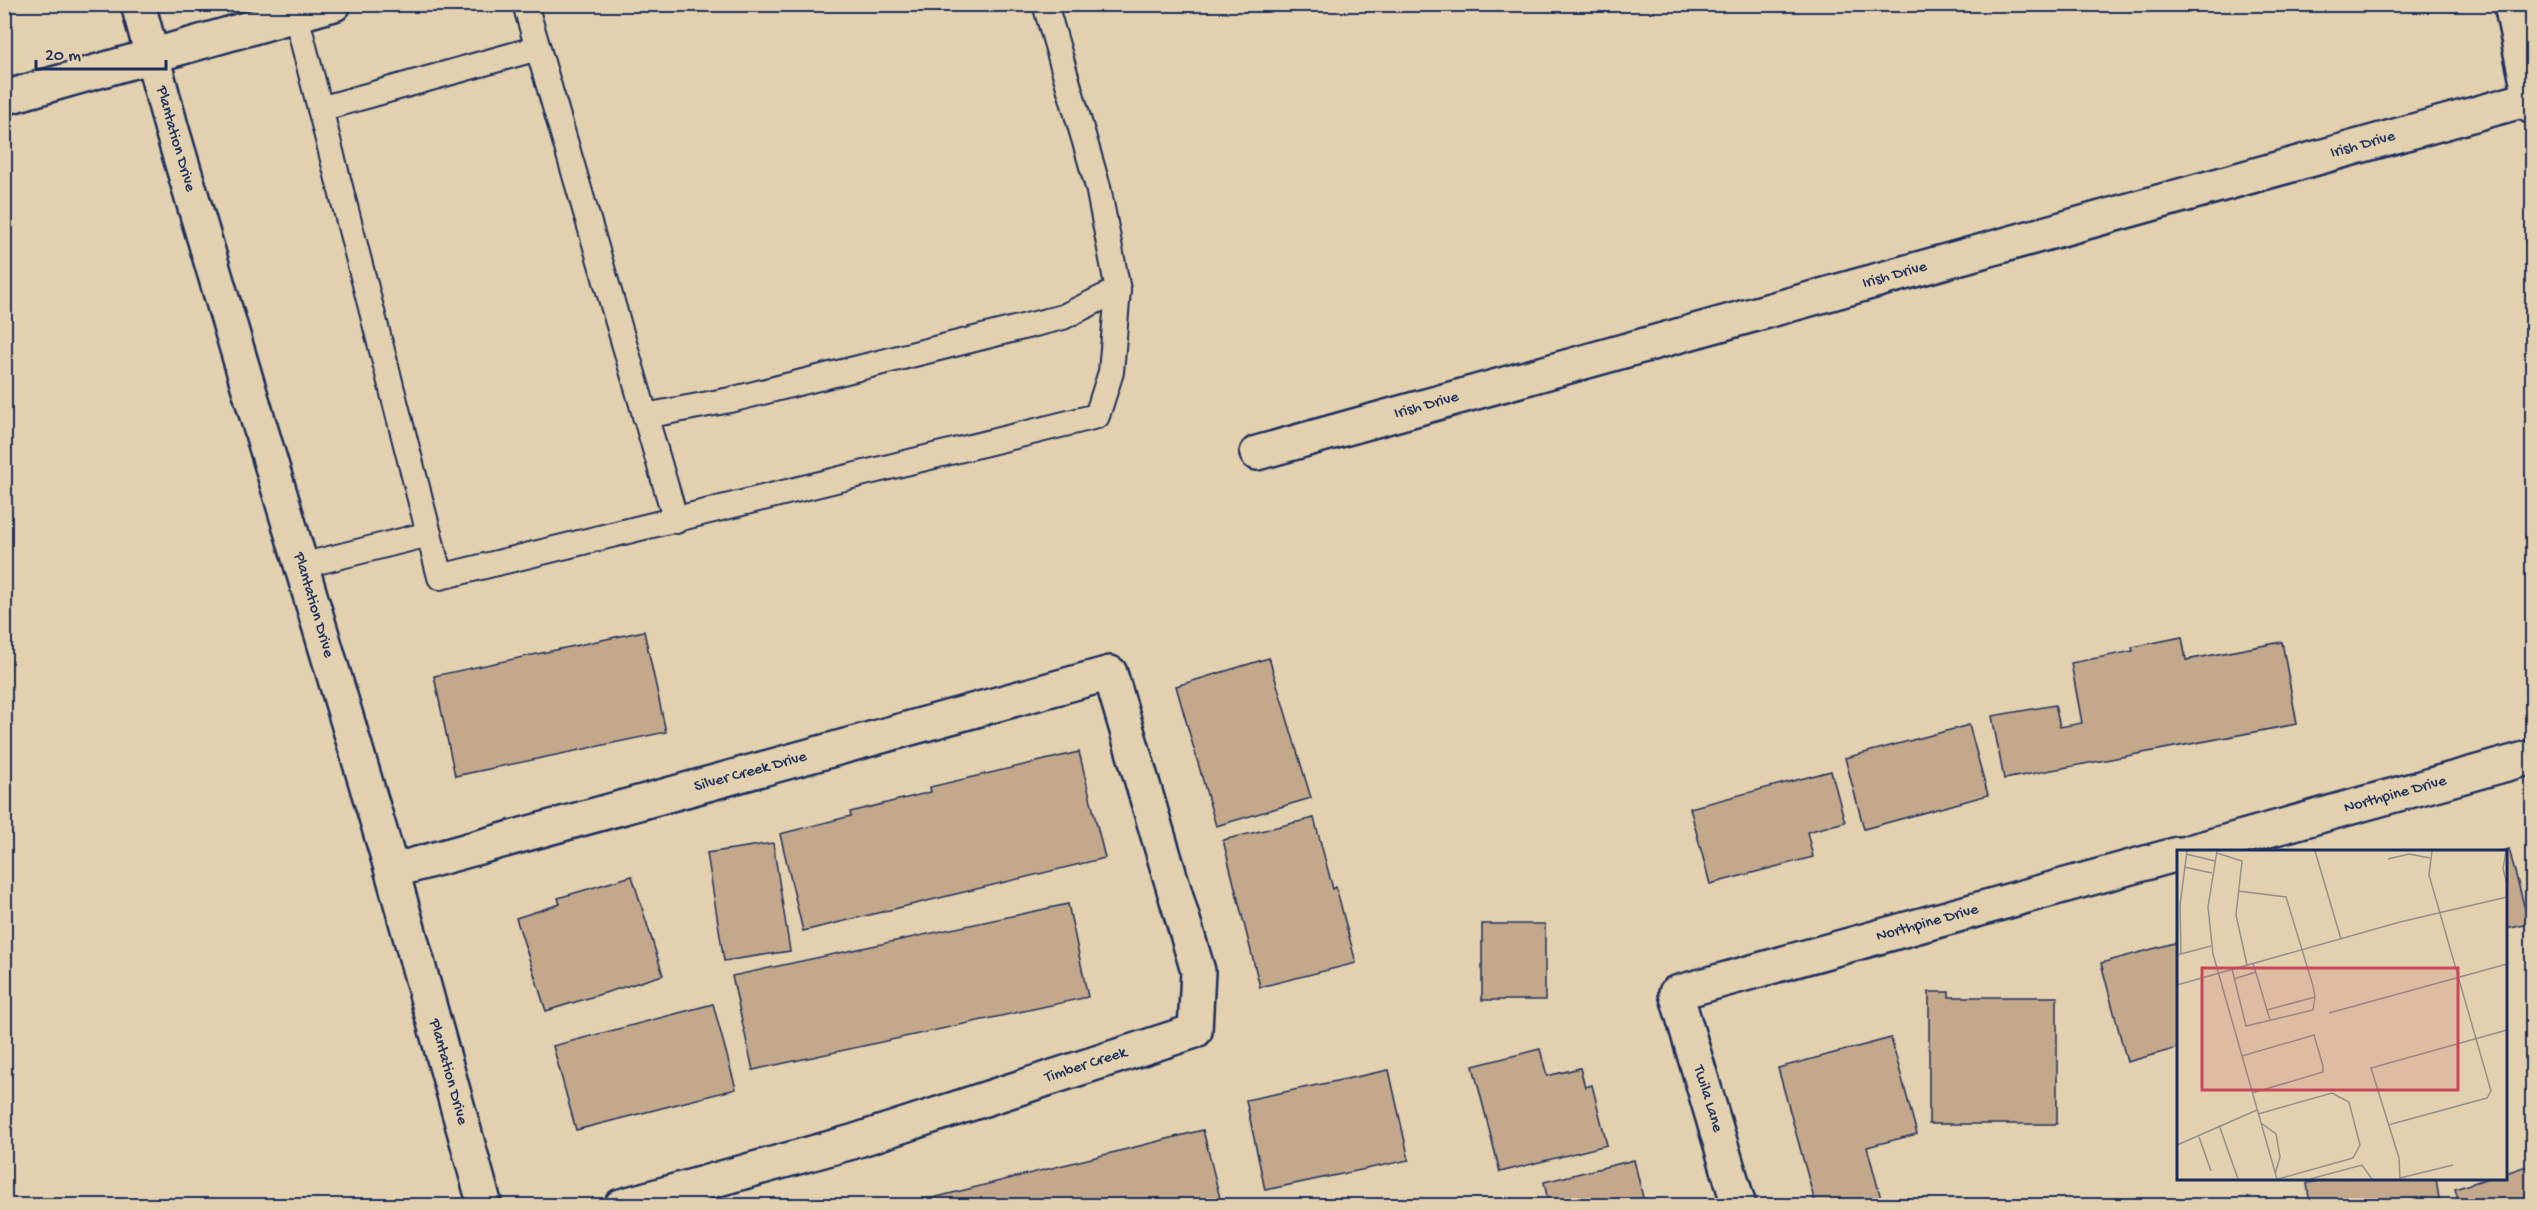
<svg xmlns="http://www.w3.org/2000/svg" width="2537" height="1210" font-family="'Gochi Hand',sans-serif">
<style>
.building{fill:#c3a88b;stroke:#1b2f5e;stroke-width:1.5}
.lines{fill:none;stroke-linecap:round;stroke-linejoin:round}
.service-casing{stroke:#1b2f5e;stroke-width:28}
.minor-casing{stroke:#1b2f5e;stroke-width:38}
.tertiary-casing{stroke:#1b2f5e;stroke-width:38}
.service{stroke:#e2d0ae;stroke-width:24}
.minor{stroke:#e2d0ae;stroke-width:33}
.tertiary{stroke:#e2d0ae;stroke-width:33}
.labels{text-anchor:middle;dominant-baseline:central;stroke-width:6;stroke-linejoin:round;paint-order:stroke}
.street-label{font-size:16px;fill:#1b2f5e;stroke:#e2d0ae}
.inset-road{fill:none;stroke:#92908e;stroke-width:1.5}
.view{fill:#c8485b;fill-opacity:0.15;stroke:#c8485b;stroke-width:3}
.inset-edge{fill:none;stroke:#1b2f5e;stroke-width:3}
</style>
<rect width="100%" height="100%" fill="#e2d0ae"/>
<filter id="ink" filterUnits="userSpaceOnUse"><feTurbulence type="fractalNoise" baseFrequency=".0167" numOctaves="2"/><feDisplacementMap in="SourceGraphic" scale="12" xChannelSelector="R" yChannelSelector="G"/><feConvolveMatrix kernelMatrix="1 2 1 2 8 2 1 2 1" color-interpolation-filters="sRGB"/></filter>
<g filter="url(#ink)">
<g class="building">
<polygon points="644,631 666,732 455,776 434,676"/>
<polygon points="2182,637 2186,660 2282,642 2297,724 2004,779 1992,716 2055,705 2060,727 2082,723 2071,663 2133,651 2132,647"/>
<polygon points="1269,658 1311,798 1216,826 1176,686"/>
<polygon points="1969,725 1988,795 1864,829 1845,758"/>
<polygon points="1079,752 1105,858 803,931 780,834 851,816 850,812 931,792 930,787"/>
<polygon points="1831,771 1845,822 1807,832 1813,857 1710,884 1690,808"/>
<polygon points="1314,818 1333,889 1336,887 1356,963 1260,987 1223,840"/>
<polygon points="773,843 790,951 724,961 707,853"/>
<polygon points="2509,849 2529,924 2506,929 2506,852 2499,852"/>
<polygon points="632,876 663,975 546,1011 516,918 560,904 558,898"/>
<polygon points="1068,904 1088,997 753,1070 732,976"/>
<rect x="1482" y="924" width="63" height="76"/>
<polygon points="2178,942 2178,1048 2127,1062 2101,963"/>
<polygon points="1929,992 1949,992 1949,997 2057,997 2057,1124 1929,1124"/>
<polygon points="713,1004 736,1089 576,1130 553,1046"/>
<polygon points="1891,1038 1917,1134 1867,1147 1883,1206 1816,1206 1778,1068"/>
<polygon points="1540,1049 1547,1076 1580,1068 1585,1087 1592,1085 1607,1145 1500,1172 1473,1066"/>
<polygon points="1389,1070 1409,1160 1265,1190 1246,1100"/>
<polygon points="1203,1130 1222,1206 901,1206"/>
<polygon points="1634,1160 1645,1206 1549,1206 1544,1182"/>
<polygon points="2532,1164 2532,1206 2460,1206 2455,1189 2488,1178 2506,1178 2506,1173"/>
<polygon points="2338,1178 2436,1178 2440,1206 2310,1206 2307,1183"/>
</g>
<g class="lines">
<defs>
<g id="service">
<polyline points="525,4 676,521"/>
<polyline points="296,15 440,577 1097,416 1111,372 1118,290"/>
<polyline points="320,109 538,48"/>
<polyline points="645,416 730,400 1063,317 1118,290 1098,187 1045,4"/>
<polyline points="301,566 429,534"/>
</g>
<g id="minor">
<polyline points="2511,4 2532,107"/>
<path id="s1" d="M1257,453L2532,98"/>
<path id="s2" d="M2189,852L2532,757"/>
<path id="s3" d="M392,871L1110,673L1198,971L1195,1031L852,1142L621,1206"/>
<path id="s4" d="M1739,1206L1676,993L2178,854"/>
</g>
<g id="tertiary">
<path id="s5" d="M138,4L172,130L392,871L485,1206"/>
<polyline points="4,98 334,4"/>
</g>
</defs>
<use href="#service" class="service-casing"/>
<use href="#minor" class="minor-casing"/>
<use href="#tertiary" class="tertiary-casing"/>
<use href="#service" class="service"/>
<use href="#minor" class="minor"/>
<use href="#tertiary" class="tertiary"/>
</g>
</g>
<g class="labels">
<g class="street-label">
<text stroke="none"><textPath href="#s5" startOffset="140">Plantation Drive</textPath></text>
<text stroke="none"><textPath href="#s1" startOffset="1148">Irish Drive</textPath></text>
<text stroke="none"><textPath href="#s1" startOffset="662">Irish Drive</textPath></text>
<text stroke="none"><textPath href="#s1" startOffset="176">Irish Drive</textPath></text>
<text stroke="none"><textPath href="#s5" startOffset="626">Plantation Drive</textPath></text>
<text stroke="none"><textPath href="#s3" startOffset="372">Silver Creek Drive</textPath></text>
<text stroke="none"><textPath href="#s2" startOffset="214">Northpine Drive</textPath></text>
<text stroke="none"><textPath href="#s4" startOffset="483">Northpine Drive</textPath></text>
<text transform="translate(1086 1066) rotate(-18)">Timber Creek</text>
<text stroke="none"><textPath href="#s5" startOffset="1112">Plantation Drive</textPath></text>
<text transform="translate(1707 1099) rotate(73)">Twila Lane</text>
</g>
</g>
<g transform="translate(2177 850)">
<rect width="330" height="330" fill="#e2d0ae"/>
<path class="inset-road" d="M40,1L31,57L36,104L100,329M138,1L164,89M329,1L326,19L330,34M40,3L65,11L59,65L70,115M9,4L38,11M211,9L232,4L253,8M7,17L35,23M61,41L109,47L136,136L138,147L90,160M4,104L3,55L10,1M0,105L34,96M76,113L93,170M55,119L69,176L136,160L138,147M57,129L79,122M0,135L223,72L330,47M152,163L330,114M65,206L137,185L146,216V222L75,243M81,264L155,243L172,252L183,295L176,308L101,329M84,273L99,284L103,307L98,324M42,275L61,329M211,275L310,248L314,241L252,25L255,1M22,287L34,321M0,295L80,260M223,328L276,315M133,329L185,315L195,329M223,329L222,308L194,218L330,180"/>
<path class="view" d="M25,118H281V240H25Z"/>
<rect width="330" height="330" class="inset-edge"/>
</g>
<rect width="2537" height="1210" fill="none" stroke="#e2d0ae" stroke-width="24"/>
<rect x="12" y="12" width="2513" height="1186" fill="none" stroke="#1b2f5e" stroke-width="2" filter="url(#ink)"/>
<path d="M36 60v9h130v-9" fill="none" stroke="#1b2f5e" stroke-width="3"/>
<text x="45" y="60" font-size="18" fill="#1b2f5e" stroke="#e2d0ae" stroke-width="4.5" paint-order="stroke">20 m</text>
</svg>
